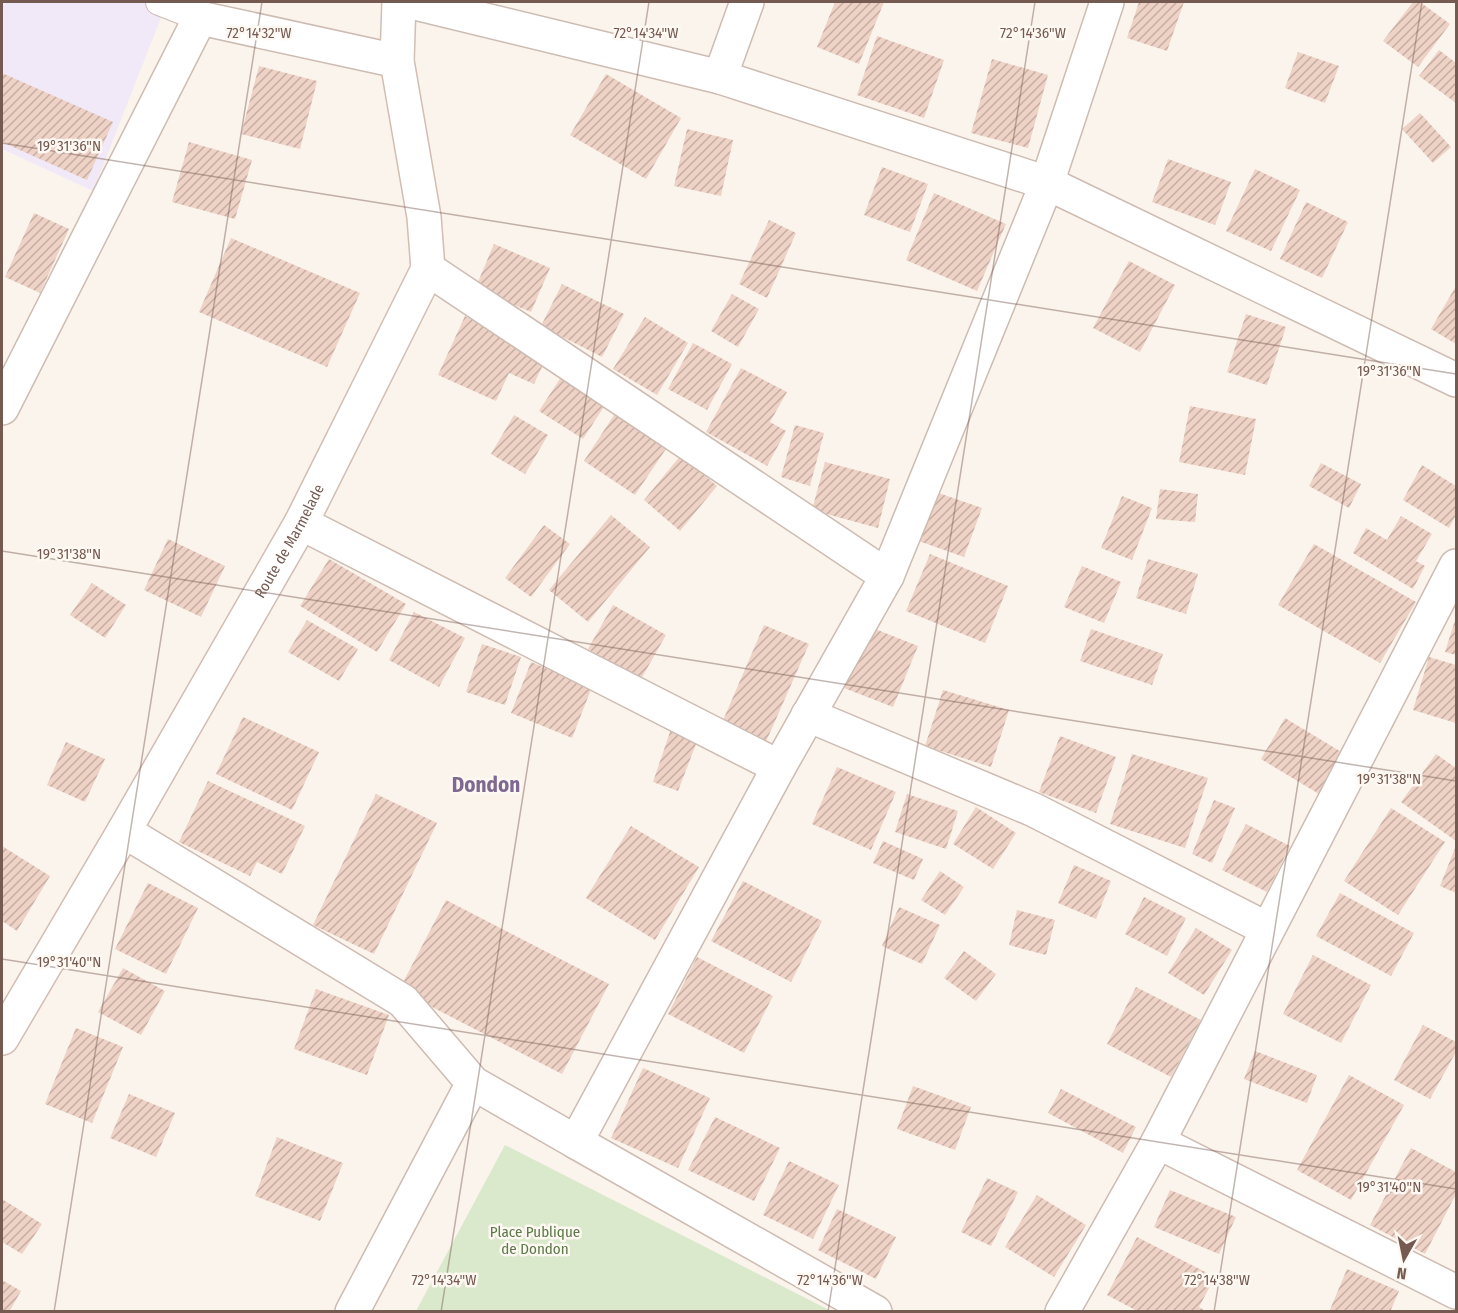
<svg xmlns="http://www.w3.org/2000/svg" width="1458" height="1313" font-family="'Fira Sans Condensed',sans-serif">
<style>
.education{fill:#f1e8f8}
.park{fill:#dae8cb}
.building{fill:url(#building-hatch)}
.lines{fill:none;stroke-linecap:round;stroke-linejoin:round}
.lane-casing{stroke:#cdbcb2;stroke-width:28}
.street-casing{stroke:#cdbcb2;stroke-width:36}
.secondary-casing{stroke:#d2bdb3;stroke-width:36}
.lane{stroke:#fff;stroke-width:26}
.street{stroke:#fff;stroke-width:33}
.secondary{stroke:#fff;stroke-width:33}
.ticks{fill:none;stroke:#755a51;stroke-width:1.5;stroke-opacity:0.45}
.labels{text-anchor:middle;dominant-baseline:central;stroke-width:5;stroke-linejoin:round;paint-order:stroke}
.street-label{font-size:15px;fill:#755a51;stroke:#fef8f3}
.park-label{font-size:15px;fill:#5c794a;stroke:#fef8f3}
.district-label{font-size:21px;font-weight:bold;fill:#7f6990;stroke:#fef8f3}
.ticks-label{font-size:15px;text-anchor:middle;fill:#755a51;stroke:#fef8f3;stroke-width:5;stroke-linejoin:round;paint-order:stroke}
</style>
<defs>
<pattern id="building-hatch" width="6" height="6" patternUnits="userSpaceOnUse" patternTransform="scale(1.5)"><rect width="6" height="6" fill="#eed2c6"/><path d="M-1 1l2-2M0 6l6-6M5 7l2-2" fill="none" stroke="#c5ada3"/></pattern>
</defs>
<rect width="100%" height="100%" fill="#fbf4ec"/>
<polygon class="education" points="2,2 167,2 93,191 2,149"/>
<polygon class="park" points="505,1145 831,1311 416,1311"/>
<g class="building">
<polygon points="835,2 884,2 859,64 817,47"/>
<polygon points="1139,2 1184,2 1167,51 1127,38"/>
<polygon points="1413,2 1420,2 1450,24 1418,67 1383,41"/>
<polygon points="877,36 944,60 924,118 857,95"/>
<polygon points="1439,50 1456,63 1456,103 1419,76"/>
<polygon points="1298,52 1339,66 1325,103 1285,88"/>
<polygon points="992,59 1048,75 1028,148 971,133"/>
<polygon points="259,66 317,81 300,149 241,134"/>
<polygon points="2,73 113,122 87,180 2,142"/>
<polygon points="606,74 681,118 646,179 570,135"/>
<polygon points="1420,113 1451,147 1433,163 1402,129"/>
<polygon points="687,129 733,140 721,196 674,186"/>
<polygon points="189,142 252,160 235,219 172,202"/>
<polygon points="1168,159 1231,182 1215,225 1152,202"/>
<polygon points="882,167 928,184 910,232 864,215"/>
<polygon points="1255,169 1300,190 1271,251 1226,231"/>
<polygon points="934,193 1006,224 977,291 906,260"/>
<polygon points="1306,202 1348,222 1322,278 1280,259"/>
<polygon points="34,213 69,229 40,293 5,277"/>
<polygon points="769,220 796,233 767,298 739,284"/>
<polygon points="231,238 360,293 327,367 199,312"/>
<polygon points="494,244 550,268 531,312 475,289"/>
<polygon points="1129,261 1175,285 1140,352 1093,328"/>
<polygon points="562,284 624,314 602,357 541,326"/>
<polygon points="1456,286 1456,344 1431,329"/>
<polygon points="732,294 759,309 738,347 711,331"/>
<polygon points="1246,314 1286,327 1267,385 1227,372"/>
<polygon points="465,316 548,354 534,384 509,373 496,401 438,375"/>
<polygon points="645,317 688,343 657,395 613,369"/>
<polygon points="693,343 732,364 707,410 668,389"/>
<polygon points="741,368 787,392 770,422 786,431 767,466 706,432"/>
<polygon points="565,371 609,399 583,439 539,411"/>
<polygon points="1190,406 1256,419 1245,475 1179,462"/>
<polygon points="618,409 670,443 635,495 584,461"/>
<polygon points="514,415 548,435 525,474 491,454"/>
<polygon points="795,425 824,433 810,486 781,477"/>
<polygon points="681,455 717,486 680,531 644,500"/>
<polygon points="825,462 890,479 878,528 812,510"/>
<polygon points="1321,463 1361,484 1349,508 1309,486"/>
<polygon points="1422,465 1456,486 1456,515 1449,528 1403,500"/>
<polygon points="927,489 982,508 964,557 910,538"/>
<polygon points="1160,489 1198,494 1195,522 1156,519"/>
<polygon points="1122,496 1152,508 1132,560 1101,548"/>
<polygon points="611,515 650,547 588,622 549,590"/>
<polygon points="1401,516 1432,534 1416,561 1425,566 1413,589 1353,553 1366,528 1387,540"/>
<polygon points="544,525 570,544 531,597 505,578"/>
<polygon points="168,539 225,566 201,617 144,590"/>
<polygon points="1314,544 1416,602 1380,663 1278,605"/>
<polygon points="930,554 1008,586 985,643 906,611"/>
<polygon points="329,559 406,604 377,652 300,606"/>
<polygon points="1148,559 1198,574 1186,614 1136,598"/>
<polygon points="1082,566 1121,582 1104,623 1064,607"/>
<polygon points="92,583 126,605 105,638 70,615"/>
<polygon points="613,605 666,635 641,679 588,649"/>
<polygon points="414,612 465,638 439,687 389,660"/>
<polygon points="1456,617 1456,655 1445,652"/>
<polygon points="307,620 358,649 339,681 288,652"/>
<polygon points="764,625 809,644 765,744 721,725"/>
<polygon points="870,627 918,646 893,707 844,688"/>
<polygon points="1091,629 1163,654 1152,685 1080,661"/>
<polygon points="482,644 521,657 505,705 466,692"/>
<polygon points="1429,657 1456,665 1456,723 1413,710"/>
<polygon points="531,662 592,687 572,738 511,713"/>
<polygon points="943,690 1009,710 991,767 925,746"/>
<polygon points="243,717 319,752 292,810 216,774"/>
<polygon points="1285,718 1343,753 1319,794 1261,759"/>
<polygon points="671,729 698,739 678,791 653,782"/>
<polygon points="1060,736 1116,757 1096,813 1039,792"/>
<polygon points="66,742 105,759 85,802 47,785"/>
<polygon points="1132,754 1208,778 1185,848 1110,824"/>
<polygon points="1436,754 1456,768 1456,841 1401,802"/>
<polygon points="837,767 896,792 871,850 812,824"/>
<polygon points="208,781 305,826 282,874 257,862 250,876 179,842"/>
<polygon points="376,794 437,823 374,954 313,925"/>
<polygon points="907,794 958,811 946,849 895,832"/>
<polygon points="1214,800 1235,808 1212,863 1192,854"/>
<polygon points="976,807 1016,833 993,869 953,844"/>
<polygon points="1391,808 1445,842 1398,915 1344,881"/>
<polygon points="1246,824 1290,846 1267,892 1222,870"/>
<polygon points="631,826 699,867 655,940 586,898"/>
<polygon points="883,841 923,859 914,880 873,863"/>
<polygon points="2,846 50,876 17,931 2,921"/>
<polygon points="1455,848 1456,849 1456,893 1440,886"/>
<polygon points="1074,865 1111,881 1096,919 1058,903"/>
<polygon points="940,871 964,887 945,915 921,900"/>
<polygon points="743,881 822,921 791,982 711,941"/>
<polygon points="148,883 198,908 166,974 115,949"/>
<polygon points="1340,893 1414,933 1391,976 1316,936"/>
<polygon points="1144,897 1186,918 1167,956 1125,934"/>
<polygon points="446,900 609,984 562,1074 399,990"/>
<polygon points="899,907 940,925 922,964 882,946"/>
<polygon points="1017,910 1055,920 1046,955 1009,945"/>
<polygon points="1196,928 1232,950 1204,995 1168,973"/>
<polygon points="964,951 996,974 976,1001 944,978"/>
<polygon points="1313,955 1371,985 1341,1043 1283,1014"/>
<polygon points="697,957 773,996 744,1053 668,1014"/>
<polygon points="123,968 165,991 141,1035 98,1012"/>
<polygon points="1136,987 1201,1020 1171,1077 1107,1044"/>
<polygon points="316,989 389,1015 367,1075 294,1049"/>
<polygon points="1423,1025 1456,1042 1456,1052 1430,1099 1394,1080"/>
<polygon points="76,1028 123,1047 92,1123 45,1104"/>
<polygon points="1255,1051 1317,1075 1307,1103 1244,1079"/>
<polygon points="643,1068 710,1098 678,1168 611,1138"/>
<polygon points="1349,1075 1404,1105 1351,1200 1297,1170"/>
<polygon points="913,1086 971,1107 955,1150 897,1129"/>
<polygon points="1061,1089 1136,1127 1123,1153 1048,1113"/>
<polygon points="129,1094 175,1113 156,1157 110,1138"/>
<polygon points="715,1117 780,1148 754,1201 688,1170"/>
<polygon points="277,1137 343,1163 320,1221 255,1196"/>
<polygon points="1411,1148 1456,1172 1456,1194 1425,1254 1370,1225"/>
<polygon points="789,1161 839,1185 813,1239 763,1215"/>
<polygon points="987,1178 1018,1192 991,1246 961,1232"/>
<polygon points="1170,1190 1236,1217 1219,1254 1154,1227"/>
<polygon points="1037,1195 1086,1225 1054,1277 1005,1247"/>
<polygon points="2,1199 42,1224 22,1254 2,1242"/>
<polygon points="837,1209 896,1237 876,1279 818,1250"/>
<polygon points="1137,1237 1215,1277 1199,1307 1207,1312 1139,1312 1107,1295"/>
<polygon points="1347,1269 1399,1291 1390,1312 1329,1312"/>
<polygon points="2,1280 21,1291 9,1312 2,1312"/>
</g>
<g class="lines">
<defs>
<polyline id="lane" points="159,2 200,18"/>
<g id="street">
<polyline points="411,2 720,77 1047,183 1107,2"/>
<polyline points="720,77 747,2"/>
<polyline points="428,269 887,576"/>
<polyline points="2,408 200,18 397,61"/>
<polyline points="301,523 779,767"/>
<polyline points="808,715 1034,810 1267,929"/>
<polyline points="124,831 403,1001 473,1083 576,1142"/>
<polyline points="1158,1142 1456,1292"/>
<polyline points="352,1312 473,1083"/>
<polyline points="875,1312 576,1142 779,767 887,576 1047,183 1456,380"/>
<polyline points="1062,1312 1158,1142 1456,566"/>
</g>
<g id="secondary">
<path id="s1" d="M2,1038L124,831L301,523L428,269L424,217L397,61L399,2"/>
</g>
</defs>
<use href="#lane" class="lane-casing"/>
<use href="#street" class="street-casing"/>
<use href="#secondary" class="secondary-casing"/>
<use href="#lane" class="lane"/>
<use href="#street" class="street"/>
<use href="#secondary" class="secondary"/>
</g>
<path class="ticks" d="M2,143L1456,374M2,551L1456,781M2,959L1456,1189M54,1312L262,2M441,1312L649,2M828,1312L1035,2M1214,1312L1422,2"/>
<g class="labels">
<g class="street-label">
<text stroke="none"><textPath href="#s1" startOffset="574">Route de Marmelade</textPath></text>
</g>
<g class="park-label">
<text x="535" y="1232">Place Publique<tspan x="535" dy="17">de Dondon</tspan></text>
</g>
<g class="district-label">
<text x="486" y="785">Dondon</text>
</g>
</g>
<g class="ticks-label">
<text x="259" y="38">72°14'32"W</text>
<text x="646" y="38">72°14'34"W</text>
<text x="1033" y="38">72°14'36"W</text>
<text x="69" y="151">19°31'36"N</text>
<text x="1389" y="376">19°31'36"N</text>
<text x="69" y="559">19°31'38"N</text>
<text x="1389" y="784">19°31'38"N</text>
<text x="69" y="967">19°31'40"N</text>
<text x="1389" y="1192">19°31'40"N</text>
<text x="444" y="1285">72°14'34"W</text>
<text x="830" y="1285">72°14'36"W</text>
<text x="1217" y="1285">72°14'38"W</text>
</g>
<rect width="1458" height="1313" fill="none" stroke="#755a51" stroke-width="6"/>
<g transform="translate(1404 1259) rotate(189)" stroke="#fef8f3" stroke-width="4.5" paint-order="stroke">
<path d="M0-4.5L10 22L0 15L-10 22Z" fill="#755a51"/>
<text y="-9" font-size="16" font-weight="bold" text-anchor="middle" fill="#755a51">N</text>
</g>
</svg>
